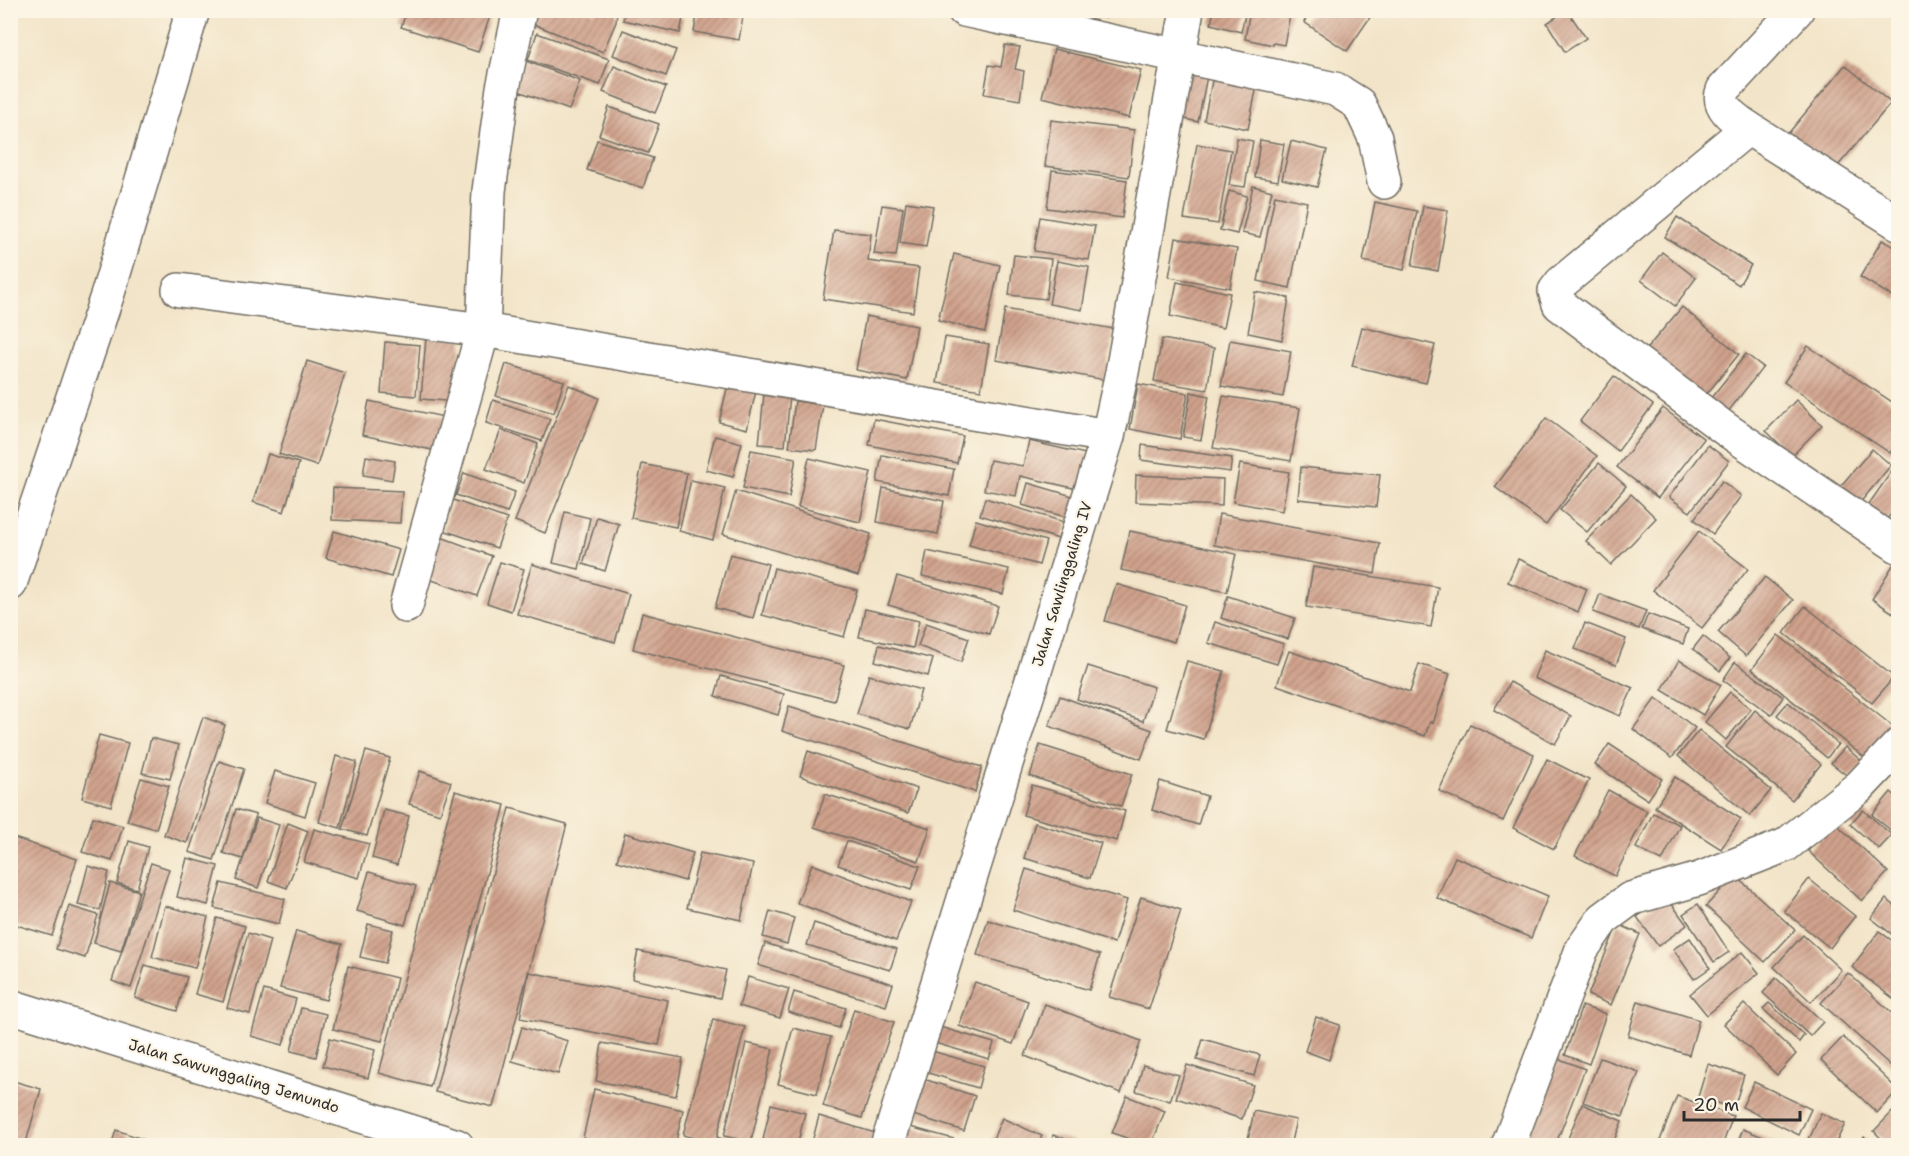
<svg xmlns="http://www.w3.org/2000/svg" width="1909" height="1156" font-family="'Shantell Sans',sans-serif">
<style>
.building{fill:url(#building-hatch)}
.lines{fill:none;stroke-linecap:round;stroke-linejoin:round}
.minor-casing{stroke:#716c62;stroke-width:36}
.major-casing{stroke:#716c62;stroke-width:36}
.minor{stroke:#fff;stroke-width:33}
.major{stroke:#fff;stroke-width:33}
.labels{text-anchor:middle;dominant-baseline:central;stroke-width:4.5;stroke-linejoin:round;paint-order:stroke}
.street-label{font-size:15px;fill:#2b2b2b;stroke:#fcf5e5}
</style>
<defs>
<pattern id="building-hatch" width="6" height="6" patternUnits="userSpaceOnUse" patternTransform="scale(1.5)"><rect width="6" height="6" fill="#d0a28c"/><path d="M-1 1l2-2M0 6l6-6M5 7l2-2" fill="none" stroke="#a98473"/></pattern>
</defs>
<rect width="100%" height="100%" fill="#fcf5e5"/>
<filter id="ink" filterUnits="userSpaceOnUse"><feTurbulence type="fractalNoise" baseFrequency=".0167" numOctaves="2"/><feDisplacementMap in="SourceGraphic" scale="12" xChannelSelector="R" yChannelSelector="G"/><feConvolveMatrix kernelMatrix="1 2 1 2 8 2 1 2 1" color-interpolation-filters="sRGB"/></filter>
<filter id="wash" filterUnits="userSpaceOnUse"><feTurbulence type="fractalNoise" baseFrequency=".008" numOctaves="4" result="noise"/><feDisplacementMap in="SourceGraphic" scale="24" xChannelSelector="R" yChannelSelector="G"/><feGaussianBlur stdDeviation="1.35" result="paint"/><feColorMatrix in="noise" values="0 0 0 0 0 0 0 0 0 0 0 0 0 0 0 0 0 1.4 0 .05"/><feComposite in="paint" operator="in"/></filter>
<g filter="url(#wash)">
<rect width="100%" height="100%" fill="#f2e4c8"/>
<g id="blocks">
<g class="building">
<polygon points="407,10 473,10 490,16 478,52 401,27"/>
<polygon points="533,10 588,10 595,13 595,10 617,10 616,22 603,52 528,22"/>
<polygon points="625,10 651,10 683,18 680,33 623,20"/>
<polygon points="698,10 744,10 739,40 694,32"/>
<polygon points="1074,10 1107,10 1106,18"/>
<polygon points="1214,10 1246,10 1241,32 1211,24"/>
<polygon points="1250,10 1291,10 1284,45 1273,43 1273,45 1245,39"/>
<polygon points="1312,10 1375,10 1347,51 1304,22"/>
<polygon points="1567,10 1586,38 1565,52 1547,23"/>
<polygon points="623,30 676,50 666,76 613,55"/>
<polygon points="537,33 609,59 600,85 528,60"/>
<polygon points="1005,45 1020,47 1015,69 1024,71 1020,100 984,94 989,65 1001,67"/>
<polygon points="1054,49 1141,70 1129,118 1042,97"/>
<polygon points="523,60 580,81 569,110 513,89"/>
<polygon points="1845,65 1891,103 1832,173 1787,135"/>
<polygon points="614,66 666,87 655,113 603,92"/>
<polygon points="1186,72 1207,76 1198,122 1177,117"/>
<polygon points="1213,76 1257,86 1248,129 1204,120"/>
<polygon points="609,107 659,124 648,153 599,135"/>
<polygon points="1051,120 1134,130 1129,177 1045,166"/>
<polygon points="1237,138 1253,141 1245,187 1229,185"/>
<polygon points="597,140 653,158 643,188 587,170"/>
<polygon points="1260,140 1284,144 1278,181 1255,177"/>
<polygon points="1291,141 1327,150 1317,187 1282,179"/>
<polygon points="1197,144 1231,150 1218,224 1184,219"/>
<polygon points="1052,170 1127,180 1122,218 1047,208"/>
<polygon points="1253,186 1272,191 1260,237 1242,233"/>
<polygon points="1229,191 1247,196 1237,234 1220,230"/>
<polygon points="1275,195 1307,202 1290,288 1258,281"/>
<polygon points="906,202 933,206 926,247 900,243"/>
<polygon points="1375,202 1417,211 1404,270 1363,261"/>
<polygon points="882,205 903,208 896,256 874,254"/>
<polygon points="1423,206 1448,210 1438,271 1412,266"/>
<polygon points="1040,217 1095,226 1089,260 1034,251"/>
<polygon points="1677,217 1751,265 1739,285 1665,237"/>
<polygon points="834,230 871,234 868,261 919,268 913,312 823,299"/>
<polygon points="1176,238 1237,249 1230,288 1169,277"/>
<polygon points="1882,240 1898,249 1898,300 1860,277"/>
<polygon points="1662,252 1696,278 1675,306 1641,280"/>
<polygon points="954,254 1000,265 985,332 938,320"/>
<polygon points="1014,255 1051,259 1046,299 1009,295"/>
<polygon points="1057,261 1089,267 1082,310 1049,304"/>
<polygon points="1177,282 1230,293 1223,328 1170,316"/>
<polygon points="1255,292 1289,298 1282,340 1248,333"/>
<polygon points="1682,307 1739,354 1702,400 1643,353"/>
<polygon points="1005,309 1114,329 1105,380 996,360"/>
<polygon points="866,316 917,326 907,380 856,370"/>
<polygon points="1362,327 1435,345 1426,383 1352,366"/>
<polygon points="426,337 462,339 458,402 421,399"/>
<polygon points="945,337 989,344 981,390 937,383"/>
<polygon points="1162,339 1214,348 1207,390 1154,381"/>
<polygon points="1230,340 1291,351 1283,397 1221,386"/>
<polygon points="385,342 420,345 416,396 381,393"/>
<polygon points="1808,346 1898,406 1898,440 1890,453 1784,382"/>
<polygon points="1746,354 1763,367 1724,417 1706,404"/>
<polygon points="307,361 345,373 317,466 279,454"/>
<polygon points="506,364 564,381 554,413 496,396"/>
<polygon points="730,376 758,383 747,429 719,422"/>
<polygon points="1614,376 1653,405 1618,451 1580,421"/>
<polygon points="1138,384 1188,393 1180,439 1130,429"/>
<polygon points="569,385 599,398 545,533 515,521"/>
<polygon points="1191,392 1209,396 1201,440 1183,437"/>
<polygon points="764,394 790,396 785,446 759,444"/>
<polygon points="1223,396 1300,408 1291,461 1213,448"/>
<polygon points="493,400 550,419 542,441 486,423"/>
<polygon points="1796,400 1822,425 1792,456 1766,431"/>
<polygon points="369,401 444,417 437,451 362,435"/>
<polygon points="795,401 823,405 816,450 789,447"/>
<polygon points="1663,408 1704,439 1658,498 1617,467"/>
<polygon points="1546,418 1597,456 1546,525 1495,487"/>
<polygon points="874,419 963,436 957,463 869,445"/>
<polygon points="501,430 538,444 524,483 486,469"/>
<polygon points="715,436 742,443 733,477 706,470"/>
<polygon points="1029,441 1090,455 1082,490 1020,476 1016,496 984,490 990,460 1023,466"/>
<polygon points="1142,445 1232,458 1230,472 1141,460"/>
<polygon points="1708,445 1729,461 1690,512 1669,497"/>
<polygon points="1872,449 1891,465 1859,504 1839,488"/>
<polygon points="751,450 796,458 789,497 743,488"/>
<polygon points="268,454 299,463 284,512 253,502"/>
<polygon points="882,455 954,469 949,496 877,482"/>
<polygon points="366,456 395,461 392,480 363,475"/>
<polygon points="809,458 871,472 860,522 798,507"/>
<polygon points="1599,463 1626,486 1587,532 1560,510"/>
<polygon points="642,464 687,473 676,527 631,518"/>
<polygon points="1240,464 1289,472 1282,511 1233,502"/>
<polygon points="1301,467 1380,475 1376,507 1298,499"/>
<polygon points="1894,468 1898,472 1898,504 1883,525 1864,511"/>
<polygon points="464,473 515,492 507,513 456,495"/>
<polygon points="1136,475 1223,479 1222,506 1135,502"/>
<polygon points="691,480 725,488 713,540 679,531"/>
<polygon points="1722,481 1741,496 1713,534 1694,519"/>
<polygon points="1028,483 1079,498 1073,519 1022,505"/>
<polygon points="333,488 402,491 400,523 332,520"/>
<polygon points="883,488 944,501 938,534 877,522"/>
<polygon points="736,491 871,534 858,576 723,534"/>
<polygon points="1631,494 1656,518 1611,565 1586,541"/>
<polygon points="985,498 1067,523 1062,540 980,515"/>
<polygon points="453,500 507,519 497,548 443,530"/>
<polygon points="565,512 590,518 579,569 553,563"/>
<polygon points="1219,514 1380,543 1375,574 1214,545"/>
<polygon points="597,517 619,524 605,571 583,564"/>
<polygon points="976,520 1046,541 1039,565 969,545"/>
<polygon points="334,531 399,550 391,577 326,558"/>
<polygon points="1130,531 1236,554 1227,592 1121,570"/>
<polygon points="1699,531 1748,569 1702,628 1653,590"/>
<polygon points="433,534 492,556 477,596 418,575"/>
<polygon points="927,551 1009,569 1003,594 922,576"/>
<polygon points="730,554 768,564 753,618 715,608"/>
<polygon points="1518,559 1587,589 1578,612 1508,582"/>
<polygon points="500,562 524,569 511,611 487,603"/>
<polygon points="532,564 629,594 615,642 517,614"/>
<polygon points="1893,565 1898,569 1898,616 1872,599"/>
<polygon points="1313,567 1438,587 1431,627 1306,607"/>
<polygon points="774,568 857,590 844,637 762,615"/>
<polygon points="897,576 998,606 989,634 888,605"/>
<polygon points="1765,577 1793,600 1746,656 1718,632"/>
<polygon points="1116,584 1185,605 1174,642 1105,621"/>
<polygon points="1600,594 1646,611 1639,629 1593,612"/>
<polygon points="1228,596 1295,618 1288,639 1221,618"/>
<polygon points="1805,606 1894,677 1872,703 1784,633"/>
<polygon points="865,609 919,621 913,648 859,637"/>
<polygon points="642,613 844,665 834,701 633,649"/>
<polygon points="1648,614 1688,629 1683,644 1642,629"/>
<polygon points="1215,622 1284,644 1277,664 1208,643"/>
<polygon points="926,623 969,638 961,662 918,646"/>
<polygon points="1585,623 1626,639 1616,665 1575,649"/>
<polygon points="1778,635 1895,728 1869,761 1752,669"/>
<polygon points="1703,636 1730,658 1720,671 1693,649"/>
<polygon points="879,645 933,659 928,676 875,661"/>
<polygon points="1545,650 1633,688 1620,716 1534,678"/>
<polygon points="1289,651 1410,692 1419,664 1450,674 1433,723 1430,722 1425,736 1277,685"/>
<polygon points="1679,660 1721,685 1703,715 1662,690"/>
<polygon points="1187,661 1224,671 1204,739 1167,729"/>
<polygon points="1735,662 1783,697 1771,715 1723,680"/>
<polygon points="1088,666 1154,687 1143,721 1077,699"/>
<polygon points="869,675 921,690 910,729 857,714"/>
<polygon points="721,676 784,694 778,715 715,696"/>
<polygon points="1510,682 1571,716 1555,744 1494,710"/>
<polygon points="1730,692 1751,709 1726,740 1705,722"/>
<polygon points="1060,696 1152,730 1141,759 1049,726"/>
<polygon points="1656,698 1695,728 1672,758 1633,729"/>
<polygon points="1788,702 1838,744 1827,758 1777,715"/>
<polygon points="789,706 982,767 975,792 782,731"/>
<polygon points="1755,710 1821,764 1792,800 1726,747"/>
<polygon points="203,717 225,725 187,843 164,835"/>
<polygon points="1470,724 1534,754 1503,821 1439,791"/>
<polygon points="1699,730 1771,790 1750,816 1678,756"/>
<polygon points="99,735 128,743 111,806 82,798"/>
<polygon points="151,738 179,745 170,779 142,773"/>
<polygon points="1609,744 1662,779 1648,800 1595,765"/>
<polygon points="1040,745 1132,774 1121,806 1030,776"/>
<polygon points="1845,747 1864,763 1850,778 1831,763"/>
<polygon points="366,751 390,758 367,836 342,829"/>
<polygon points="808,751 917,789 908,813 800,776"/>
<polygon points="336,756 357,762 340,828 319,822"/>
<polygon points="1547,759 1589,780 1554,849 1513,828"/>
<polygon points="219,761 244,769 214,860 189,852"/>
<polygon points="275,771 315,783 305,816 265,803"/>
<polygon points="420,771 451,782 440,814 409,804"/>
<polygon points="1675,777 1741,819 1721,849 1655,807"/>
<polygon points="141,778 169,786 156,829 127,821"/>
<polygon points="1160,781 1207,796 1198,825 1152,810"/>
<polygon points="1032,785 1125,811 1117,841 1023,815"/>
<polygon points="1608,790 1647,811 1615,876 1575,856"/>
<polygon points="455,791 505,805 430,1087 379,1073"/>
<polygon points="1891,792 1898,798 1898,836 1872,815"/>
<polygon points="825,794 930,828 919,861 814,827"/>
<polygon points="510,808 567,824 493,1107 435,1092"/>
<polygon points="236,809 256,815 243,859 223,853"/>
<polygon points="384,810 409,816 397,865 372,858"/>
<polygon points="1863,810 1892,835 1879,849 1850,824"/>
<polygon points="1653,813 1680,825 1662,861 1636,848"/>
<polygon points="93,817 123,826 112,861 82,852"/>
<polygon points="257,818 279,825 258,888 236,880"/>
<polygon points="1834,822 1888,872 1862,901 1808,851"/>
<polygon points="288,823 308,831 287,888 268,881"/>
<polygon points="1035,823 1101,843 1090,878 1024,858"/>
<polygon points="314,829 369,844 359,878 304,862"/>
<polygon points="625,833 693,853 685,881 617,861"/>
<polygon points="14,838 77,859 52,936 10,923 10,849"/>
<polygon points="129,841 148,847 137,889 117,883"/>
<polygon points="847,841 920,866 911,890 838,865"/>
<polygon points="700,853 753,864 741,920 687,908"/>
<polygon points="1455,857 1548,896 1531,938 1437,898"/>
<polygon points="187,858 218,866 208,905 177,897"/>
<polygon points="151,863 169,869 131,988 112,981"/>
<polygon points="812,864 911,902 896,941 797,903"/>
<polygon points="88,866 109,872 100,910 78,905"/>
<polygon points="1026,869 1127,900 1114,943 1013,910"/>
<polygon points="369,872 416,886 405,925 357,911"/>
<polygon points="1735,875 1795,930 1765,962 1706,906"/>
<polygon points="1809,879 1855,916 1830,948 1784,911"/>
<polygon points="110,883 139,891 121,951 94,943"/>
<polygon points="221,883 285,899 279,924 214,908"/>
<polygon points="1666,896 1687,925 1658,946 1637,917"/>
<polygon points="1141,897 1181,910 1149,1009 1109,997"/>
<polygon points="1886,899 1898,908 1898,939 1871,918"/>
<polygon points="1698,904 1729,952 1714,962 1683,914"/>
<polygon points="69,906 98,915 85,958 56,949"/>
<polygon points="165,906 208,917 195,968 152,957"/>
<polygon points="770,911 794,918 787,944 763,937"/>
<polygon points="217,918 245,926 223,1002 195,994"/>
<polygon points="988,920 1100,955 1089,990 977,955"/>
<polygon points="814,923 897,949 890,970 807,945"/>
<polygon points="368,924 393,930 385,963 360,957"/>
<polygon points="1618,924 1640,934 1611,1005 1588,995"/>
<polygon points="296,931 342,944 326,1000 280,988"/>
<polygon points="1879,931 1898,945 1898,1002 1852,967"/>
<polygon points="248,933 270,940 250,1014 227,1008"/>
<polygon points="1803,935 1841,970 1811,1002 1774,967"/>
<polygon points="1690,938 1710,968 1694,979 1673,949"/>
<polygon points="765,943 893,984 886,1006 758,965"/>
<polygon points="638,951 726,970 720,998 632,979"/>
<polygon points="1742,952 1759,973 1707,1015 1690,994"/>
<polygon points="145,965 187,977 177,1011 135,998"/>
<polygon points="348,966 397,978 382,1041 333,1029"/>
<polygon points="529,972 668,1000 659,1045 520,1018"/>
<polygon points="1848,973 1898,1018 1898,1057 1891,1066 1821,1003"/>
<polygon points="748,977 789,989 780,1018 739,1006"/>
<polygon points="1776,978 1823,1022 1810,1036 1763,993"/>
<polygon points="975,982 1028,1001 1013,1044 959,1026"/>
<polygon points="264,990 296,999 283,1045 251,1036"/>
<polygon points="794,992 846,1008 839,1028 788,1012"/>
<polygon points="1638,1001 1699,1020 1689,1055 1628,1036"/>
<polygon points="1769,1003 1804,1035 1799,1042 1763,1009"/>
<polygon points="1045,1004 1141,1041 1121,1093 1025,1056"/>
<polygon points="1744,1004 1796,1054 1777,1075 1724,1024"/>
<polygon points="1582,1006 1606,1014 1589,1064 1565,1055"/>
<polygon points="301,1008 326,1014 316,1057 291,1051"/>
<polygon points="854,1009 894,1022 862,1118 823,1106"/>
<polygon points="1316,1017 1340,1025 1329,1060 1305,1051"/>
<polygon points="713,1019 745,1027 717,1137 741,1146 715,1146 715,1144 683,1135"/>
<polygon points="933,1025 994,1043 989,1059 928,1041"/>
<polygon points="522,1027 568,1041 558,1074 512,1061"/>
<polygon points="793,1028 831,1037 817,1094 778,1084"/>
<polygon points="1843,1037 1898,1090 1877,1113 1821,1060"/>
<polygon points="330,1038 375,1050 368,1078 323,1066"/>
<polygon points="1203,1039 1260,1055 1254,1076 1197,1060"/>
<polygon points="602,1043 683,1058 676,1096 596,1081"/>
<polygon points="746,1043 773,1049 751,1142 724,1136"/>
<polygon points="932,1051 984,1066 978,1088 925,1072"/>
<polygon points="1557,1058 1585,1069 1555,1146 1522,1146"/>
<polygon points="1600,1058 1639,1072 1623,1116 1583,1102"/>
<polygon points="1708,1064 1744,1075 1734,1108 1698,1097"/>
<polygon points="1143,1065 1179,1075 1170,1101 1136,1091"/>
<polygon points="1187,1065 1253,1085 1242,1119 1176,1098"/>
<polygon points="924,1079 975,1096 964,1131 913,1115"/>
<polygon points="10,1080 41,1089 25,1146 10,1146"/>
<polygon points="1754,1082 1811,1109 1799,1135 1742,1107"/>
<polygon points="594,1089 683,1110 675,1146 613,1146 583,1138"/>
<polygon points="1127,1096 1165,1111 1151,1146 1112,1133"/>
<polygon points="1677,1096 1733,1116 1722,1146 1658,1146"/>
<polygon points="771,1104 805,1113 797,1146 787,1146 763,1140"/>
<polygon points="1582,1104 1622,1121 1612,1146 1565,1146"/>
<polygon points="1898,1106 1898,1146 1888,1146 1874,1131"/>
<polygon points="1254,1111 1296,1120 1290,1146 1280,1146 1248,1139"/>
<polygon points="1821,1113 1845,1124 1834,1146 1806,1146"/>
<polygon points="819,1116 875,1133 871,1146 811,1146"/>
<polygon points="1002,1118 1042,1136 1037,1146 990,1146"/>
<polygon points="910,1127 954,1139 952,1146 905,1146"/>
<polygon points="1743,1129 1783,1145 1783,1146 1736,1146"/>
<polygon points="116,1130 160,1145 160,1146 111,1146"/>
<polygon points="1053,1135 1073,1141 1072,1146 1050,1146"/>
<polygon points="1864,1137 1875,1146 1858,1146"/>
</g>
</g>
</g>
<g filter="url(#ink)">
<use href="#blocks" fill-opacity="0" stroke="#716c62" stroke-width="1.5"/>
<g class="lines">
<defs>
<g id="minor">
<polyline points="964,10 1335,89 1359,104 1375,138 1384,182"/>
<path d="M1797,10L1723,90C1716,107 1735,119 1748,128L1898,223"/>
<polyline points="1748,128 1561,283 1555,291 1559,304 1724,428 1898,546"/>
<polyline points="179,290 483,330 1108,436"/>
<polyline points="10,584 108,293 193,10"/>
<polyline points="406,606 483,330 489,191 503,88 520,10"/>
<polyline points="887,1146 1108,436 1122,372 1187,10"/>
<polyline points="1508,1146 1582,949 1603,919 1630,899 1699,879 1786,845 1859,787 1898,746"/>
</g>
<polyline id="major" points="10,1006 457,1146"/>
</defs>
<use href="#minor" class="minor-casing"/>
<use href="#major" class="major-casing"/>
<use href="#minor" class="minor"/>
<use href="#major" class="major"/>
</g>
</g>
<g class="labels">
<g class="street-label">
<text transform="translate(1062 584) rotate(-73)">Jalan Sawlinggaling IV</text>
<text transform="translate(234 1076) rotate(17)">Jalan Sawunggaling Jemundo</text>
</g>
</g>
<rect width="1909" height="1156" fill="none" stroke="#fcf5e5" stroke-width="36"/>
<path d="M1684 1111v9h116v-9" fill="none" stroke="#2b2b2b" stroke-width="3"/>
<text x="1693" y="1111" font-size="18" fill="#2b2b2b" stroke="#fcf5e5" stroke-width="4.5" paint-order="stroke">20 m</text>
</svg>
